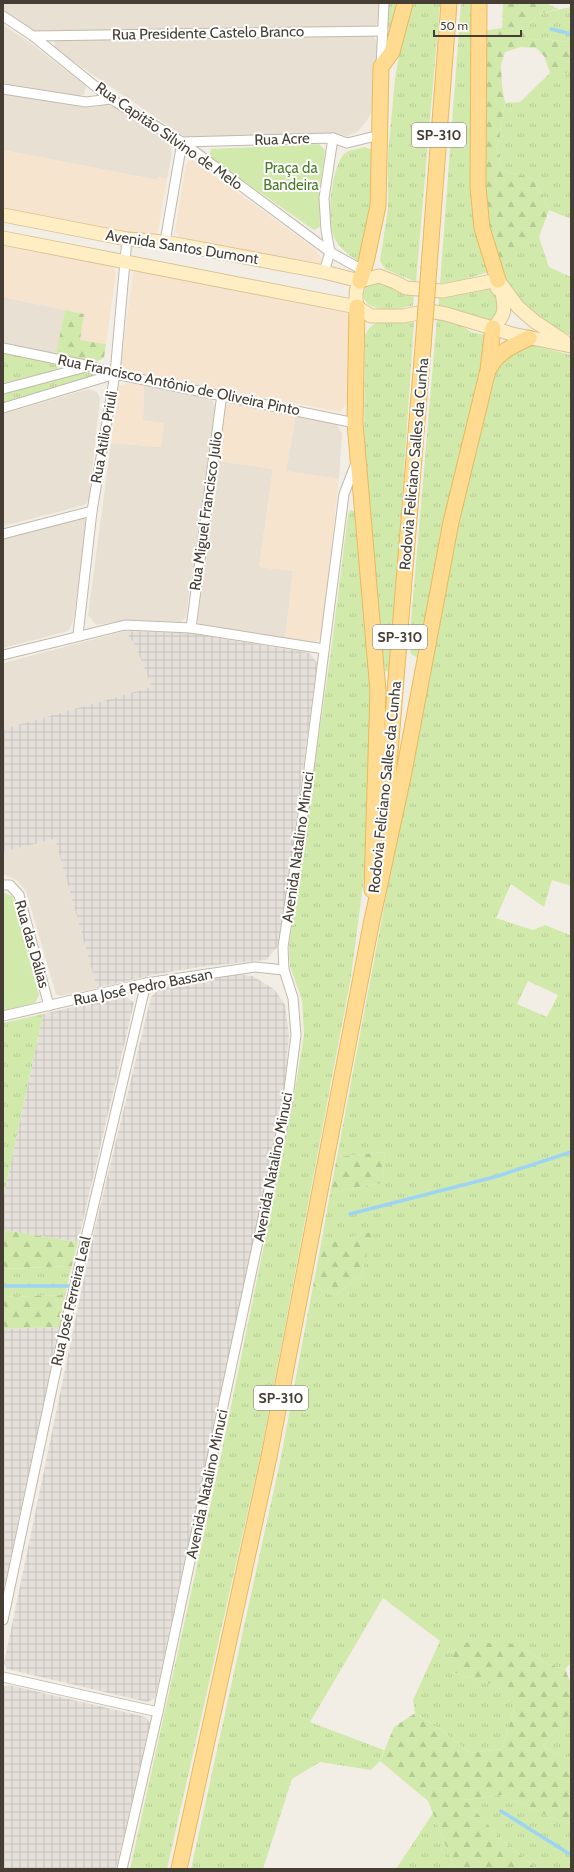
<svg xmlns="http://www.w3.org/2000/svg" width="574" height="1872" font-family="Cabin,sans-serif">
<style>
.residential{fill:#e8e0d3}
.commercial{fill:#f6e4cf}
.industrial{fill:url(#industrial-grid)}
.grass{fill:url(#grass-tufts);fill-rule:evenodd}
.forest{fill:url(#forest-firs)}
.green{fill:#d1eaac}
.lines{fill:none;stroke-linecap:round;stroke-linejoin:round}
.stream{stroke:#9ed4f3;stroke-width:3.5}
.street-casing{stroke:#c2b9aa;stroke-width:11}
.secondary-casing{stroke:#d9c395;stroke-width:15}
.primary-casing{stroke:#e9b85e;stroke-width:17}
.street{stroke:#fff;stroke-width:9}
.secondary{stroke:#ffeec3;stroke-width:13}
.primary{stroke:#ffdb92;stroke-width:15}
.primary-bridge-casing{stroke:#e9b85e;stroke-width:17;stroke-linecap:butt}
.primary-bridge{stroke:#ffdb92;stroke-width:15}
.labels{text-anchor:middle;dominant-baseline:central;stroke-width:4;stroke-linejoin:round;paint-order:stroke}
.shield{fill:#fff;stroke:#7e7871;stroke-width:1}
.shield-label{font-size:14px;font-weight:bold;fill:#463e34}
.street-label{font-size:15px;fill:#463e34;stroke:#fff}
.park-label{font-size:15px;fill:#497a25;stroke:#fff}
</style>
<defs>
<pattern id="industrial-grid" width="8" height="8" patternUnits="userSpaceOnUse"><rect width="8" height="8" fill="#e5e0da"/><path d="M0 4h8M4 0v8" fill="none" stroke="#c6c1bc"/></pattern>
<pattern id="grass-tufts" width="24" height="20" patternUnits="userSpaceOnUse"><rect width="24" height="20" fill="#d1eaac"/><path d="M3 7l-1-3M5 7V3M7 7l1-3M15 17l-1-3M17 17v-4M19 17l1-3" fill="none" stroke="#b5ca95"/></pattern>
<pattern id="forest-firs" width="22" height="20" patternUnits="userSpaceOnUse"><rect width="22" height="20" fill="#d1eaac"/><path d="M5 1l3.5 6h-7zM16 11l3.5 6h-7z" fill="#b5ca95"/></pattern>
</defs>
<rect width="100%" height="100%" fill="#f3eee5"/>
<g class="residential">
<polygon points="3,3 380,3 380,20 375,26 41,33 32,31 3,11"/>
<polygon points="3,25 28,41 86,86 84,94 79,96 3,83"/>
<polygon points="373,36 378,43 375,103 368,119 358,131 347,136 333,133 189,138 180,134 58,51 55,48 54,40"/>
<polygon points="3,94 87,108 107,105 119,108 169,142 172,153 167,179 158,177 158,180 3,150"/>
<polygon points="3,297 65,310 56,354 3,342"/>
<polygon points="144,386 211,398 215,407 186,617 181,622 128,620 96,625 88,615 111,443 161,447 143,420"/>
<polygon points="88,389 97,392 100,398 89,499 85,505 3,526 3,414"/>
<polygon points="296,415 336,424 342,433 339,479 286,471"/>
<polygon points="218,461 273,469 259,567 293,571 285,638 201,627 198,620"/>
<polygon points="83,517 88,522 73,622 68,631 3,648 3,538"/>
<polygon points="125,631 135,645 152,687 3,729 3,663"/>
<polygon points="55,839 97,988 61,996 56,994 26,891 18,881 3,874 3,852"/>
</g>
<g class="commercial">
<polygon points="3,150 157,180 158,177 167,179 158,232 153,235 127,233 3,209"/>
<polygon points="192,159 315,249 321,257 322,264 316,264 181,238 175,231 186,164"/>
<polygon points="3,245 110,264 116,272 106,344 80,340 84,314 3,297"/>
<polygon points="137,269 344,310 351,318 348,402 340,412 126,371 121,363 133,272"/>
<polygon points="126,383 144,386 143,420 164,423 161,447 111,443 119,386"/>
<polygon points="234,401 296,415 286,471 339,479 321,638 314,642 285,638 293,571 259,567 273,469 218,461 225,406"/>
</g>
<g class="industrial">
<polygon points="125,631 189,633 310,653 317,663 280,944 266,960 206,966 157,974 97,988 55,839 3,852 3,729 152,687 135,645"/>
<polygon points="237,974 253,976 275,990 285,1005 289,1035 283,1103 155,1698 147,1702 7,1669 4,1663 91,1244 151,997 160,988"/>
<polygon points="125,995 134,1003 78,1242 3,1230 3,1199 43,1014"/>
<polygon points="60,1327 3,1592 3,1329"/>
<polygon points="9,1685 146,1717 150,1723 116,1869 3,1869 3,1687"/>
</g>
<g class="grass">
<polygon points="388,3 402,3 393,29 389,29 387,24"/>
<polygon points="411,3 440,3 416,282 385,269 380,261 388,208 388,154 395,79 404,25"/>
<polygon points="461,3 474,3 489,272 451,283 440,283"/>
<polygon points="571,7 571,42 542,39 529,40 529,25 538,14"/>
<polygon points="550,73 571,73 571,219 549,210 534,179 502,170 497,149 505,103 520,102"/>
<path d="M364,147L371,149C380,186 368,226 360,262L356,260C349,255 340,248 336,241C325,225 331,168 344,154C348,150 358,149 364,147Z"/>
<path d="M539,237L549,267L571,277V335C533,320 519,302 499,267L508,261L515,253Z"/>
<path d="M376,283H384L414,295L413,306C406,306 401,309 394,309C378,311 355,305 367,285Z"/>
<polygon points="489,288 495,289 500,308 493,320 486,322 439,308 439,296"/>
<polygon points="437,317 458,323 471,332 486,335 488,340 419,656 416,657 411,654 409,644"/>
<polygon points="378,322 414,322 391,663 390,670 387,672 383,669 364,457 365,335 370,327"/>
<path d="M532,345L571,355V886L552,880L544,907L511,884L496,918L533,930L545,925L570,935L571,1663L565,1669L547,1664L515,1644L453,1672L497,1686L515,1706L502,1749L470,1753L441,1730L415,1713L413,1700L440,1641L383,1598L310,1722L384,1750L380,1761L371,1770L320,1762L292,1779L263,1869H191L281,1457L313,1286L334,1296L362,1274L371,1233L321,1244L330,1193L382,1183L385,1152L337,1157L456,524L493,373L512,351ZM528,981L558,995L547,1017L517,1004Z"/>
<polygon points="3,352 57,365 59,366 58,369 53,371 3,383"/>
<polygon points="87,370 93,370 93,375 90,379 3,403 3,392"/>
<polygon points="350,510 354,511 357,518 374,691 365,870 351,977 261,1453 167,1869 130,1869 218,1470 292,1108 304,1035 302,1000 290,966 289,946 331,651 348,515"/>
<polygon points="43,1014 3,1199 3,1023"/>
<polygon points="72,1266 65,1295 3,1297 3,1269"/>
<polygon points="571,1712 571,1761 543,1746"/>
<polygon points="503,1795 552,1818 571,1825 571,1869 536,1868 502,1840 465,1800"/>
<polygon points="433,1813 455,1869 396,1869"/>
</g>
<g class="forest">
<polygon points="503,3 545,3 559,9 538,14 529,25 529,40 542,39 571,42 571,73 550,73 544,56 536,48 521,47 505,52 501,65 502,86 505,103 497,149 502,170 534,179 549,210 539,237 516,253 509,261 499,267 486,226 484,31 502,28"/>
<path d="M65,310L84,314L80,340L106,344L104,358C90,366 71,358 56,354Z"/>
<polygon points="385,1152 382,1183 330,1193 337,1157"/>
<polygon points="3,1230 78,1242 72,1266 3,1269"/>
<polygon points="372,1232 362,1274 334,1296 313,1286 321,1244"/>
<polygon points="65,1295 60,1327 3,1329 3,1297"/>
<polygon points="453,1642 515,1644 547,1664 565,1669 571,1684 571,1712 543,1746 571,1761 571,1825 552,1818 503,1795 465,1800 502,1840 537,1869 455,1869 428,1801 380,1761 394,1727 415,1713 441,1730 470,1753 502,1749 515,1706 497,1686 453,1672"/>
</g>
<g class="green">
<polygon points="319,144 325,150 319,198 320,227 314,230 209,157 211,149"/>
<polygon points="3,892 13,897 39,995 35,1003 3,1012"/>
</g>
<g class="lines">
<g class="stream">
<polyline points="551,29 571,34"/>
<polyline points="350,1214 498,1176 571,1152"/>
<polyline points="3,1286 74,1286"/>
<polyline points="501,1811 571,1855"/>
</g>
<defs>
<g id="street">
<polyline points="3,16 33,36 111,99 182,142 330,252 366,272"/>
<polyline points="33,36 383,31"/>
<polyline points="381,66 384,3"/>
<polyline points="3,89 86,102 111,99"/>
<polyline points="165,242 182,142 333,138 347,143 380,135"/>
<polyline points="324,272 330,252 326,230 324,198 333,138"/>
<polyline points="3,348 90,366 115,374 355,423"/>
<polyline points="3,389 86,367"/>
<polyline points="3,408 115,374"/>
<polyline points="3,534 92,511"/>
<polyline points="191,628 222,394"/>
<polyline points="78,635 92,511 115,374 127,239"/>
<polyline points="3,655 125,625 191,628 324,649"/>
<polyline points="3,885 10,885 19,895 49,1006"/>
<polyline points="3,1016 146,983 255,967 284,970"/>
<polyline points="3,1620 65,1327 146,983"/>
<polyline points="3,1677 158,1712"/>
<polyline points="122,1869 158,1712 287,1105 296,1035 293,998 284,970 283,947 304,808 344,494 356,463"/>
</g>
<g id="secondary">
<polyline points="3,215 127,239 165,242 324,272 360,281 379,276 395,282 406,288 442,291 498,280"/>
<polyline points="3,238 357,307 371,316 403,316 429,311 446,314 512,334 571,346"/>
<polyline points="498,280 518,307 534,321 564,341"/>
<path d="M357,307C355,297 355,289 360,281"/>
<path d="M493,328C506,314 505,310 502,292L497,288"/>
</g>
<g id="primary">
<polyline points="479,3 478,187 482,228 498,280"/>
<polyline points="429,267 449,3"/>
<polyline points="360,281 366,262 378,206 381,67 392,52 405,3"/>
<polyline points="357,307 355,423 378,691 372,890"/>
<path d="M489,369C498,352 512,346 529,338"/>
<polyline points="384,827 423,347"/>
<polyline points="179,1869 269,1457 371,925 403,777 451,522 488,370 493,328"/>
</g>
</defs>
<use href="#street" class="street-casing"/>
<use href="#secondary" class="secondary-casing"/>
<use href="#primary" class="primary-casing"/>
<use href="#street" class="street"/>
<use href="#secondary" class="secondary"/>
<use href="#primary" class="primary"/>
<defs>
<polyline id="primary-bridge" points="423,347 429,267"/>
</defs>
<use href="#primary-bridge" class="primary-bridge-casing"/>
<use href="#primary-bridge" class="primary-bridge"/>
</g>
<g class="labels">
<g class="shield">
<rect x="412" y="123" width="54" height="24" rx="3"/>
<rect x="373" y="625" width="54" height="24" rx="3"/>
<rect x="254" y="1386" width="54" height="24" rx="3"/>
</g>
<g class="shield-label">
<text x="439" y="135">SP-310</text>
<text x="400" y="637">SP-310</text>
<text x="281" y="1398">SP-310</text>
</g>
<g class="street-label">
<text transform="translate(208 33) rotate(-1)">Rua Presidente Castelo Branco</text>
<text transform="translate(169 136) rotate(35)">Rua Capitão Silvino de Melo</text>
<text transform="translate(282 139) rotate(-2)">Rua Acre</text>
<text transform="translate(182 247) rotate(9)">Avenida Santos Dumont</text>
<text transform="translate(179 385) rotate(12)">Rua Francisco Antônio de Oliveira Pinto</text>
<text transform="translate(104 437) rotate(-80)">Rua Atilio Priuli</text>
<text transform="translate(414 464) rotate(-85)">Rodovia Feliciano Salles da Cunha</text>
<text transform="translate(206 511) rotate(-82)">Rua Miguel Francisco Julio</text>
<text transform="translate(385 787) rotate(-84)">Rodovia Feliciano Salles da Cunha</text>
<text transform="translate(298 847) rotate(-82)">Avenida Natalino Minuci</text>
<text transform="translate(32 944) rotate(74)">Rua das Dálias</text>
<text transform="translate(143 987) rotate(-11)">Rua José Pedro Bassan</text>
<text transform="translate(273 1167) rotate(-79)">Avenida Natalino Minuci</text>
<text transform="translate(71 1301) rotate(-77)">Rua José Ferreira Leal</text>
<text transform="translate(207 1484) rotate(-78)">Avenida Natalino Minuci</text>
</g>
<g class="park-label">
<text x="291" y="168">Praça da<tspan x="291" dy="17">Bandeira</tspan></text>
</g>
</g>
<rect width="574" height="1872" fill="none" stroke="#463e34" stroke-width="8"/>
<path d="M434 30v6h87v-6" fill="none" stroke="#463e34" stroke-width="2"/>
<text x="440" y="30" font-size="12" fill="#463e34" stroke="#ffffff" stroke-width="3" paint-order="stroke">50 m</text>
</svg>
